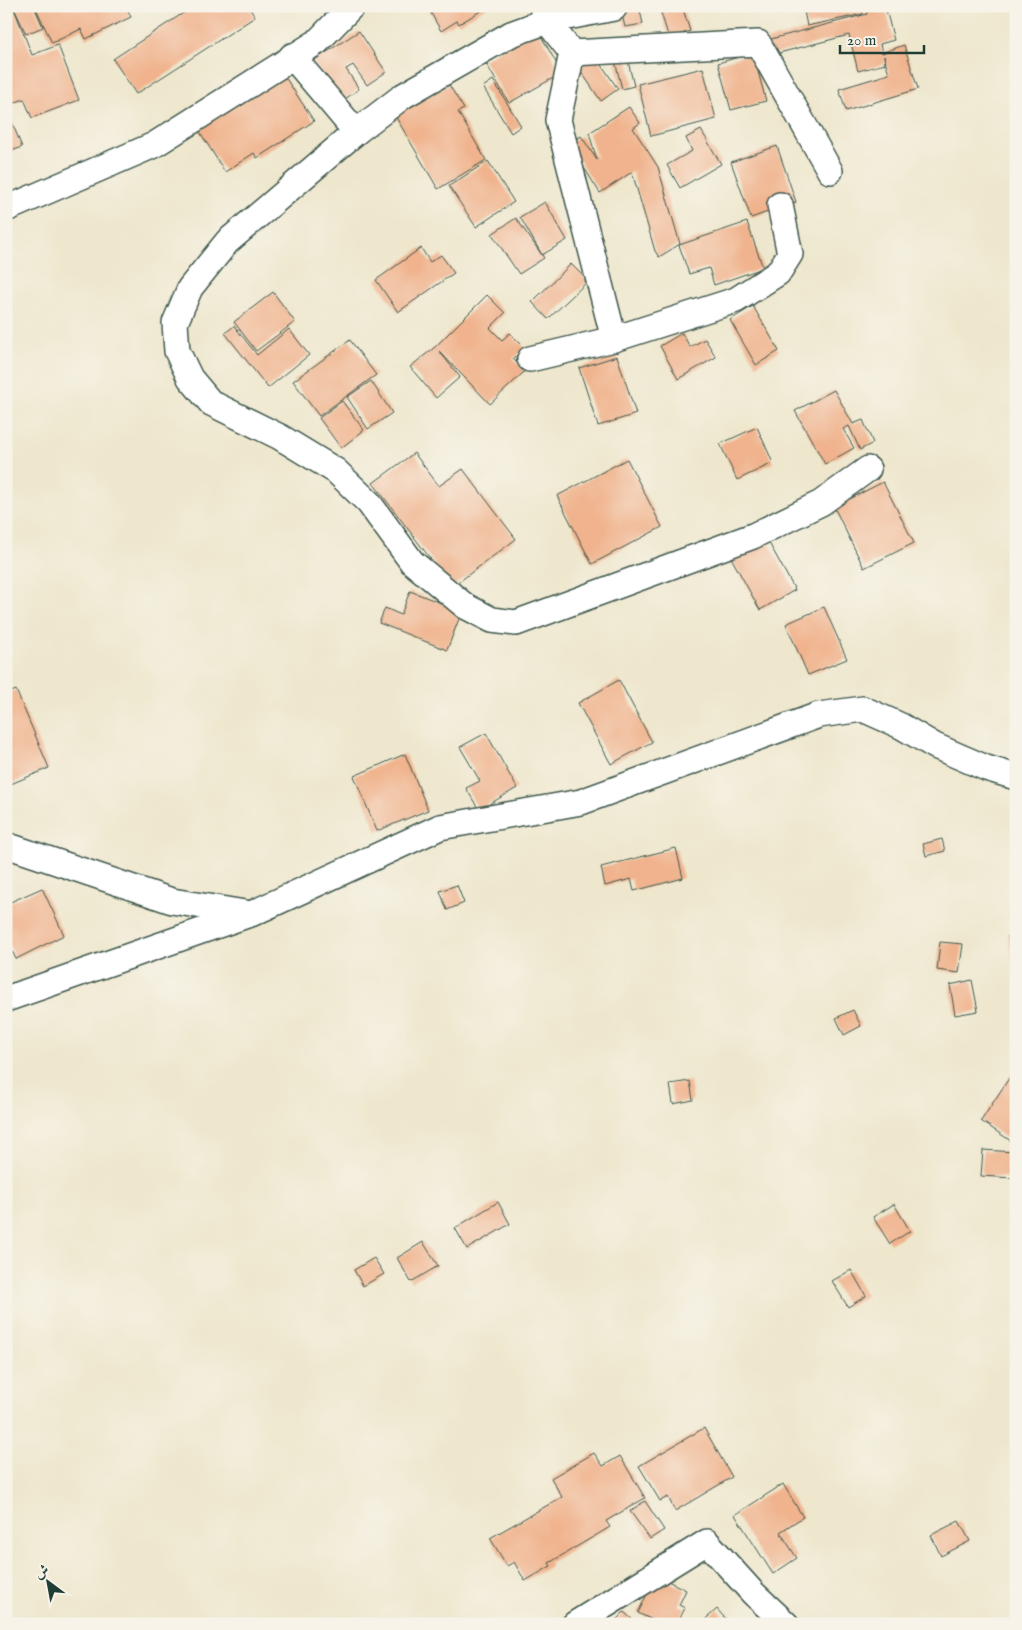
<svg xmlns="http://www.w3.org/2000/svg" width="1022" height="1630" font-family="'IM FELL English',Amiri,serif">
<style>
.building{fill:#f0b38d}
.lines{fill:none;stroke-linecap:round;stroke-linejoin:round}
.street-casing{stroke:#3e564b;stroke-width:28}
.street{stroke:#fff;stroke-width:25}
</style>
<rect width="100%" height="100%" fill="#f7f3e8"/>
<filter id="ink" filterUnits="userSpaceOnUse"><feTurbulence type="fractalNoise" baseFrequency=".02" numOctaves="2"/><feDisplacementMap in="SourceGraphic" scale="10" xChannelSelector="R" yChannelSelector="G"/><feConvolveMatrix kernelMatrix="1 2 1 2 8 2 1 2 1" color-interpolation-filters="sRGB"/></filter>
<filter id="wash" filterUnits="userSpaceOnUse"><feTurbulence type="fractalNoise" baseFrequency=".0096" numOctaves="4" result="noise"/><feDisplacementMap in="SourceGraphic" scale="20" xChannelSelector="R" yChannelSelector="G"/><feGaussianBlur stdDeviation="1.12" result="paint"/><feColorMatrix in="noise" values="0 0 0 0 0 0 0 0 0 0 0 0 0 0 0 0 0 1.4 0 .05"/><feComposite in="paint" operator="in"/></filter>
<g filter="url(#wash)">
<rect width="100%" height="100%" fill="#eee7cd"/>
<g id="blocks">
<g class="building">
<polygon points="6,6 13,6 32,55 58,45 79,100 32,118 24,99 6,106"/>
<polygon points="13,6 34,6 43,27 26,34"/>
<polygon points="35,6 126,6 131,17 86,39 81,29 52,43"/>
<polygon points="194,6 248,6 255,17 136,94 113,59"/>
<polygon points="427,6 489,6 459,24 457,21 441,31"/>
<polygon points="639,6 643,24 625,27 620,7"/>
<polygon points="682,6 690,31 669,38 661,13"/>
<polygon points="773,6 789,6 790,12 774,14"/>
<polygon points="803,6 862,6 863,14 807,26"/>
<polygon points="865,6 885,6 894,40 880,44 882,53 904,45 918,89 846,111 839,89 889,74 884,56 885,64 858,71 849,35 771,55 767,40 867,14"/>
<polygon points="537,29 562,73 509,103 484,60"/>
<polygon points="359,31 386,72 367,85 353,65 346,69 359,89 341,102 313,61"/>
<polygon points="753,53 766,101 731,110 718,63"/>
<polygon points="595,55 618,89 601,101 578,67"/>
<polygon points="627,57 634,86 622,89 615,61"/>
<polygon points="703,68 716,119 651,136 638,84"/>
<polygon points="283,74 314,121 257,158 254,153 225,172 198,129"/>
<polygon points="493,80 521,126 511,133 483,87"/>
<polygon points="449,85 464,109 458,112 486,160 438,189 394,114"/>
<polygon points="629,107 640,123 633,128 658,167 680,244 659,257 655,251 632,172 600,193 569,144 581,136 597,160 589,133"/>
<polygon points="6,108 22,147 6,153"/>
<polygon points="701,130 721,164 680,188 667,165 692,151 686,138"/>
<polygon points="777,146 796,202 751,218 731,162"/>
<polygon points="488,161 514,202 476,227 449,186"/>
<polygon points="545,202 567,240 542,255 520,217"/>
<polygon points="516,218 544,258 519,274 492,234"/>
<polygon points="747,222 763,268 714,285 709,268 689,274 679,245"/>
<polygon points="421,248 430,262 441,255 454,273 398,312 376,280"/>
<polygon points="571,264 588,281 548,319 532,302"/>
<polygon points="273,292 295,322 256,351 234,322"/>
<polygon points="487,295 505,313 490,328 502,340 510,333 525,348 513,359 525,371 490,404 439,351 460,377 436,398 410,367 435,347"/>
<polygon points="753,306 779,351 756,365 730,320"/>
<polygon points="234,326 257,355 289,329 309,355 268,388 225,333"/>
<polygon points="682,333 690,347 705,339 716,357 678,379 660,346"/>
<polygon points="350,340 376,375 319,416 293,381"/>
<polygon points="617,356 636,414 598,426 579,368"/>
<polygon points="371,381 392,413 368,429 347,397"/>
<polygon points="834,390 853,424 863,420 873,443 860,450 849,426 843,429 854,448 825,464 795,411"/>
<polygon points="342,401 364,430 341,448 319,418"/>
<polygon points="757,427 773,463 737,480 720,444"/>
<polygon points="414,453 439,486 463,469 516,539 452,587 373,483"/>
<polygon points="627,459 662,527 592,564 557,496"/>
<polygon points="883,482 914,543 864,568 834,507"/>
<polygon points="758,523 795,590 760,610 723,543"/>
<polygon points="410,591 462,611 447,650 379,623 385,608 401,615"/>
<polygon points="824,607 847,659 808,675 786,624"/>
<polygon points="619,680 652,742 611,764 578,703"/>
<polygon points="16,690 49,768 6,786 6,694"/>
<polygon points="486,733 517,788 479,810 466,788 480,781 460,747"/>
<polygon points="405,754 428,810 377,831 354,776"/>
<polygon points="942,839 945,851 926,856 923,844"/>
<polygon points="676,848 683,878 634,891 631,879 605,886 601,867"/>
<polygon points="457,885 464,903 447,910 440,891"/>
<polygon points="42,888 64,935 16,959 6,939 6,904"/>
<polygon points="1016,910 1016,973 1015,973 1008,936 1013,935 1009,912"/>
<polygon points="940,942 963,944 959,973 937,970"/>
<polygon points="972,980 978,1011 955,1015 950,985"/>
<polygon points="853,1010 861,1026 844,1035 836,1018"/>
<polygon points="1013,1072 1016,1074 1014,1143 981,1121"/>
<polygon points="690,1081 693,1100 673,1104 670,1084"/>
<polygon points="983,1150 1015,1152 1013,1178 981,1176"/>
<polygon points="498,1202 510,1224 467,1249 455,1228"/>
<polygon points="894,1204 910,1231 890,1244 873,1217"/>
<polygon points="423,1242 438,1266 411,1282 397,1258"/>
<polygon points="374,1258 384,1274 363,1286 354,1270"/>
<polygon points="851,1270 866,1296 848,1307 832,1281"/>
<polygon points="704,1428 732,1477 675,1511 668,1497 660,1501 639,1466"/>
<polygon points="594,1453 603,1466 620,1456 645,1498 606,1521 610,1527 549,1563 551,1566 525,1581 514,1562 507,1566 490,1538 562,1497 551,1478"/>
<polygon points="783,1484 803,1517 780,1532 797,1558 773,1574 735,1515"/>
<polygon points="645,1501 664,1530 650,1539 630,1511"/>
<polygon points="959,1521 970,1541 941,1556 931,1535"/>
<polygon points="656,1575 686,1590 679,1605 685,1608 677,1624 661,1624 638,1613"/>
<polygon points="717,1609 730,1624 700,1624"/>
<polygon points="624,1612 635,1622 634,1624 614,1622"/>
</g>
</g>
</g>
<g filter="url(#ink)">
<use href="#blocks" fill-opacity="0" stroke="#3e564b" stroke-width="1"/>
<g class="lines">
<defs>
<g id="street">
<polyline points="542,7 547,21 572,53 558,120 614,339"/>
<polyline points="614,8 547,21 511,34 403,96 356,132 227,242 190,288 175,323 177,351 190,378 211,403 280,437 336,471 369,503 412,562 465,606 492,620 516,623 753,536 821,503 868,469"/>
<polyline points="572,53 758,43 830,171"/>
<polyline points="292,56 356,132"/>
<polyline points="6,209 154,145 317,42 352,6"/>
<polyline points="530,359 614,339 736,300 778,273 790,254 780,205"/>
<polyline points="6,845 172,901 251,914 440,827 581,802 819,715 863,709 901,726 935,746 986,768 1016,777"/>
<polyline points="6,999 247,915"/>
<polyline points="575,1624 707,1542 753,1593 786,1624"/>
</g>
</defs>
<use href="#street" class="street-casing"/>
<use href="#street" class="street"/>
</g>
</g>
<rect width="1022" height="1630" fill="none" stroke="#f7f3e8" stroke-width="25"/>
<g transform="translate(48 1582) rotate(328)" stroke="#f7f3e8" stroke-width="4" paint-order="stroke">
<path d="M0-4L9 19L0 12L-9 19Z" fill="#1f3d34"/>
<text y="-8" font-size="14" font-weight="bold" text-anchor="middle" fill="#1f3d34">ش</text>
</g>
<path d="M840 45v8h84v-8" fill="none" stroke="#1f3d34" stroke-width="2.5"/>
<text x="847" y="45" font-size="15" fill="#1f3d34" stroke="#f7f3e8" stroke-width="4" paint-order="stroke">20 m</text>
</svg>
